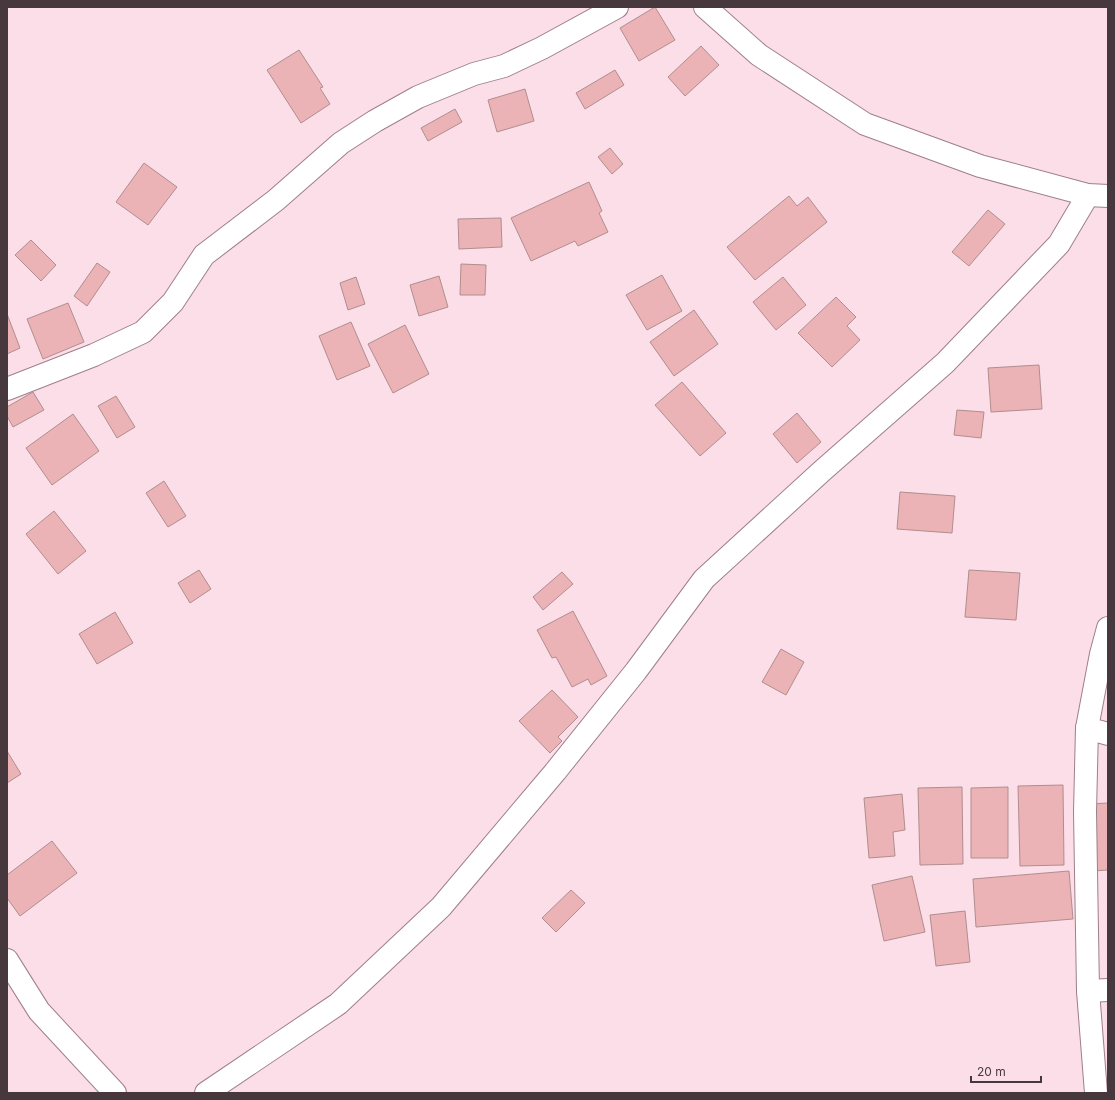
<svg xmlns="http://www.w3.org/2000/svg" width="1115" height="1100" font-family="Inter,sans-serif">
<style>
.building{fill:#ecb3b6;stroke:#b08d8f}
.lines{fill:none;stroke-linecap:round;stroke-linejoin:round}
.minor-casing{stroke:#9f7f8a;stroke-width:24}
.tertiary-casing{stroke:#9f7f8a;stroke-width:24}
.minor{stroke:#fff;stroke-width:22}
.tertiary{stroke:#fff;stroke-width:22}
</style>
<rect width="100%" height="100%" fill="#fbdee7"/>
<g class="building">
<polygon points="655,7 675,40 639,61 620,28"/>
<polygon points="701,46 719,65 685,96 668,77"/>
<polygon points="299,50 323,87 320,88 330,104 301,123 267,70"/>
<polygon points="615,70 624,85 585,109 576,93"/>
<polygon points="525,89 534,121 497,132 488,100"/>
<polygon points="455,109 462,122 428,141 421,128"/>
<polygon points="610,148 623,164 612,174 598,157"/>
<polygon points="144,163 177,187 148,225 116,202"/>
<polygon points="589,182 602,211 599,213 608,232 578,246 575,241 531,261 511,218"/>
<polygon points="789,196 797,206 808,197 827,222 755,280 727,247"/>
<polygon points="988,210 1005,224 969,266 952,252"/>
<polygon points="501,218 502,247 459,249 458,219"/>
<polygon points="31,240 56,265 41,281 15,255"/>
<polygon points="97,263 110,272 87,306 74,296"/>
<polygon points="461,264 486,265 485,295 460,295"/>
<polygon points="662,275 682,311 647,330 626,295"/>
<polygon points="439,276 448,307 419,316 410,285"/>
<polygon points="356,277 365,304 348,310 340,283"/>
<polygon points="783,277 806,305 776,330 753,302"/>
<polygon points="836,297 856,317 847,326 860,340 832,367 798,333"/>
<polygon points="68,303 84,342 43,359 27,319"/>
<polygon points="694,310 718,344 674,376 650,342"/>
<polygon points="7,314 20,348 7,354"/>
<polygon points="351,322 370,366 337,380 319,336"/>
<polygon points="405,325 429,374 393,393 368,344"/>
<polygon points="1039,365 1042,409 991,412 988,368"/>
<polygon points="682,382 726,433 700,456 655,405"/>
<polygon points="33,392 44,410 13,427 7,416 7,407"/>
<polygon points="116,396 135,427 117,438 98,406"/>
<polygon points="957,410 984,412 981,438 954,435"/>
<polygon points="797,413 821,442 797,463 773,434"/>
<polygon points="73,414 99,451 52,485 26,448"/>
<polygon points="164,481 186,516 168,527 146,493"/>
<polygon points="900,492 955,496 952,533 897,529"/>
<polygon points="54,511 86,551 58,574 26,534"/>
<polygon points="199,570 211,589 190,603 178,583"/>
<polygon points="969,570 1020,573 1016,620 965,617"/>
<polygon points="562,572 573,584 543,610 533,597"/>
<polygon points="573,611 607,676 591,685 588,679 572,687 556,657 552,658 537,630"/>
<polygon points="115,612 133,643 97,664 79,634"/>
<polygon points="781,649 804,662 786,695 762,682"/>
<polygon points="552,690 578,717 558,737 562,741 550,753 519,721"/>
<polygon points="7,751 21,774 7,783"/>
<polygon points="1063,785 1064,865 1020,866 1018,786"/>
<polygon points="962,787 963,864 920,865 918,788"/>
<polygon points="1008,787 1008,858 971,858 971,788"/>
<polygon points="902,794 905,830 893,832 895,856 869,858 864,798"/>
<polygon points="1108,803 1108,870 1092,871 1089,804"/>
<polygon points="52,841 77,873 20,916 7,898 7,875"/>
<polygon points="1069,871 1073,919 976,927 973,879"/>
<polygon points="912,876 925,932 884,941 872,885"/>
<polygon points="571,890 585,903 556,932 542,918"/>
<polygon points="965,911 970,962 936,966 930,915"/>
</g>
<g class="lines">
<defs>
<g id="minor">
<polyline points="7,389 94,355 143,332 173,302 204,255 276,200 341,143 375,121 418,97 474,74 504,66 542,48 617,7"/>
<polyline points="1108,628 1101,654 1087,728 1108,734"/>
<polyline points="1087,728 1085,812 1088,991 1096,1093"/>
<polyline points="7,960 39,1011 115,1093"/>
<polyline points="1088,991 1108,990"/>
<polyline points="206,1093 338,1004 441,907 555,772 636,671 704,579 822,471 945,363 1059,244 1088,195"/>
</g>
<polyline id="tertiary" points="705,7 759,55 865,124 980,166 1088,195 1108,196"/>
</defs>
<use href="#minor" class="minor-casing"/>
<use href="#tertiary" class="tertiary-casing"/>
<use href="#minor" class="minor"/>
<use href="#tertiary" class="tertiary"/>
</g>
<rect width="1115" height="1100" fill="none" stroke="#47383d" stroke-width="16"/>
<path d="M971 1076v6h70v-6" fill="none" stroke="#47383d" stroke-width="2"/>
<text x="977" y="1076" font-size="12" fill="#47383d" stroke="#fbdee7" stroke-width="3" paint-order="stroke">20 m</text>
</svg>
